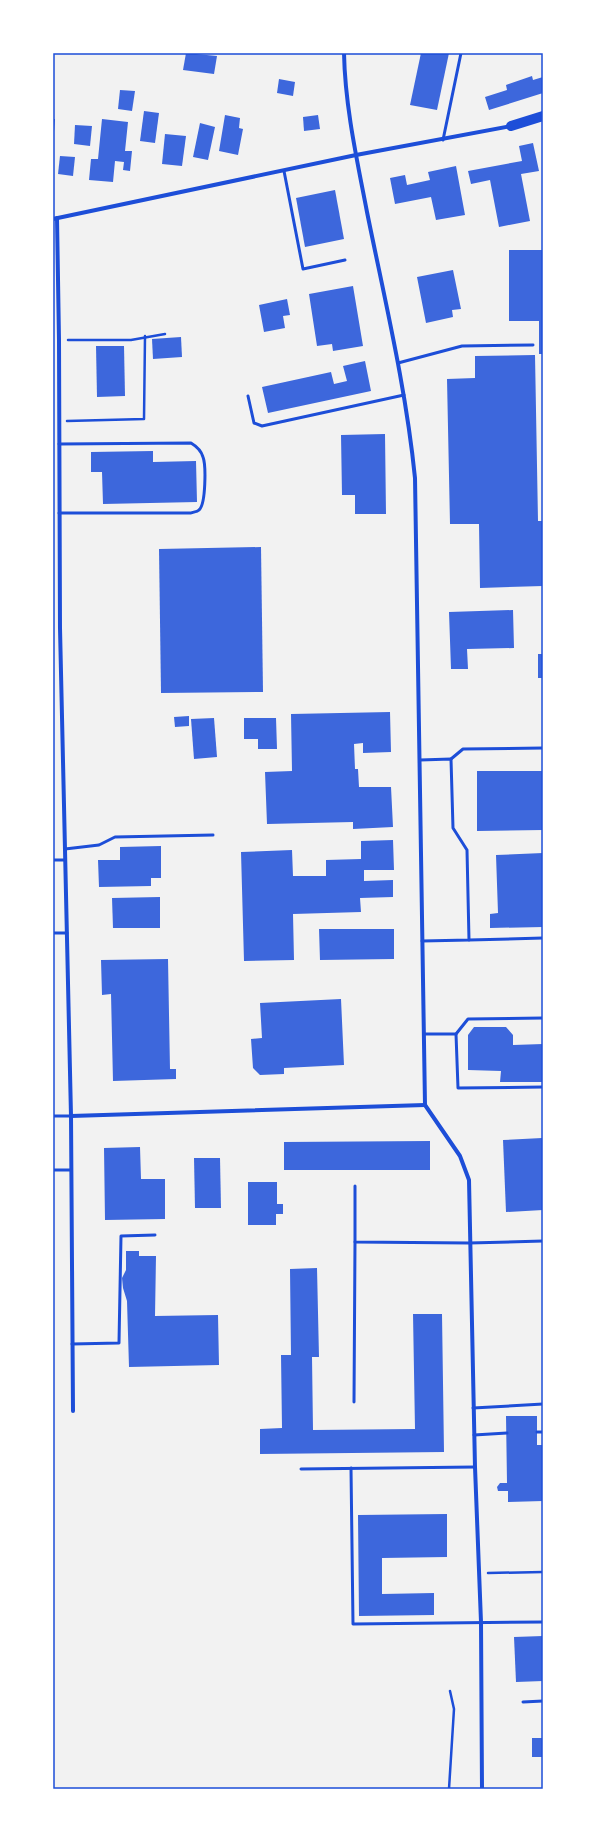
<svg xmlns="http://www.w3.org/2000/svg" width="596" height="1842" font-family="Arial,sans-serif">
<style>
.building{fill:#3d67dc}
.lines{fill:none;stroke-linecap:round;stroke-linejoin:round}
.path{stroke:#1d4ed8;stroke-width:2.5}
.service{stroke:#1d4ed8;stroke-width:3}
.minor{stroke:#1d4ed8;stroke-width:4}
.trunk{stroke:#1d4ed8;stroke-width:10}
.neatline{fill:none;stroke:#1d4ed8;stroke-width:1.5}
</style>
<rect width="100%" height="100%" fill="#f2f2f2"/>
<g class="building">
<polygon points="186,53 217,56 214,74 183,70"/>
<polygon points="421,53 449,53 437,110 410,105"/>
<polygon points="532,76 533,80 543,77 543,93 489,110 485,97 507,90 506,85"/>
<polygon points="279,79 295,82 293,96 277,93"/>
<polygon points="120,90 135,91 132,111 118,109"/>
<polygon points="144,111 159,113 155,143 140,141"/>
<polygon points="225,115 240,118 239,128 243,129 238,155 219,151"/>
<polygon points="318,115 320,129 304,131 303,117"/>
<polygon points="53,119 55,119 54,132 53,132"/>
<polygon points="102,119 128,122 125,151 132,151 130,171 123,170 124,162 115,161 113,182 89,180 91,159 98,159"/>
<polygon points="200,123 215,127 208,160 193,157"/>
<polygon points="75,125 92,126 90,146 74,144"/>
<polygon points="165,134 186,136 182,166 162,164"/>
<polygon points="533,143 539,171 521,174 530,221 499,227 490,180 471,184 468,171 522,161 519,146"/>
<polygon points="60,156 75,157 73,176 58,174"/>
<polygon points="456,166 465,215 436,220 431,197 395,204 390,178 405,175 407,185 430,180 428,172"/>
<polygon points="335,190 344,239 305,247 296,198"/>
<polygon points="509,250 543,250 543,354 539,354 539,321 509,321"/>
<polygon points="453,270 461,309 452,310 453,317 426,323 417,277"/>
<polygon points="353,286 363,346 333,351 332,344 317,346 309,294"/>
<polygon points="287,299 290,315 283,316 285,328 264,332 259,305"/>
<polygon points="181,337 182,357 153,359 152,339"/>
<polygon points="96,346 124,346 125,396 97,397"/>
<polygon points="535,355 538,521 543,521 543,586 480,588 479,524 450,524 447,379 475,378 475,356"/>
<polygon points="365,361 371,391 268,413 262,387 331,372 334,384 347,381 343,366"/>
<polygon points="385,434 386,514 355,514 355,495 342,495 341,435"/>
<polygon points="153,451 153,462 196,461 197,502 103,504 102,472 91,472 91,452"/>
<polygon points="261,547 263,692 161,693 159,549"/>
<polygon points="513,610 514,648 467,649 468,669 451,669 449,612"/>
<rect x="538" y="654" width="5" height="24"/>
<polygon points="390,712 391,752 363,753 363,743 354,744 355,769 358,769 359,787 391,787 393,827 353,829 353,822 267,824 265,772 292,771 291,714"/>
<polygon points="189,716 189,726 175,727 174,717"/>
<polygon points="214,718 217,757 194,759 191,719"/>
<polygon points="244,718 276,718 277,749 258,749 258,739 244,739"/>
<polygon points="477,771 543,771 543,830 477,831"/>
<polygon points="393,840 394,870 364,870 364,881 393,880 393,897 360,898 361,912 293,914 294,960 244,961 241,852 292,850 293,876 326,876 326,860 361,859 361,841"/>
<polygon points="161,846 161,878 151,878 151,886 99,887 98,860 120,860 120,847"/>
<polygon points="543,853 543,927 490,928 490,914 498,913 496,855"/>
<polygon points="160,897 160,928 113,928 112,898"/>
<polygon points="319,929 394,929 394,959 320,960"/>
<polygon points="168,959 170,1069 176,1069 176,1079 113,1081 111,994 102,995 101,960"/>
<polygon points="341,999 344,1065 284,1068 284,1074 260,1075 253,1068 251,1039 262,1038 260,1003"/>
<polygon points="474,1027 506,1027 513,1035 513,1045 543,1044 543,1082 500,1082 501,1071 468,1070 468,1035"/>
<polygon points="542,1138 543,1210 506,1212 503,1140"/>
<polygon points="430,1141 430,1170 284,1170 284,1142"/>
<polygon points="140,1147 141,1179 165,1179 165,1219 105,1220 104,1148"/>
<polygon points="194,1158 220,1158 221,1208 195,1208"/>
<polygon points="248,1182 277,1182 277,1204 283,1204 283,1214 276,1214 276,1225 248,1225"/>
<polygon points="126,1251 139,1251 139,1256 156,1256 155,1316 218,1315 219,1365 129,1367 127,1301 123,1288 122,1278 126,1270"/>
<polygon points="317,1268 319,1357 312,1357 313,1430 415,1429 413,1314 442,1314 444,1452 260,1454 260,1429 282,1428 281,1355 291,1355 290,1269"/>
<polygon points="506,1416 537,1416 537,1445 543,1445 543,1501 508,1502 508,1491 498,1491 497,1487 500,1483 507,1483"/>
<polygon points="447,1514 447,1557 382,1558 382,1594 434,1593 434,1615 359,1616 358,1515"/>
<polygon points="543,1636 543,1681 516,1682 514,1637"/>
<rect x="532" y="1738" width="11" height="19"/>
</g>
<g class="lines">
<g class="path">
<polyline points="68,340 131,340 165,334"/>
<polyline points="67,421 144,419 145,336"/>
<polyline points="488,1573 543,1572"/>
<polyline points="449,1789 454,1709 450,1691"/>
</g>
<g class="service">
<polyline points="443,140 461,53"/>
<polyline points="284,171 303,269 345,260"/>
<polyline points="398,363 462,346 533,345"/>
<polyline points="248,396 254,423 262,426 404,395"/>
<path d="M59,444L191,443C196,446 201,450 203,457C206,465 206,504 199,510C197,512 193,512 191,513H59"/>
<polyline points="451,759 463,749 543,748"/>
<polyline points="420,760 451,759 453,828 467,850 469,940 422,941"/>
<polyline points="65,849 99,845 115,837 213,835"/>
<polyline points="53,860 65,860"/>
<polyline points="53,933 67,933"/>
<polyline points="469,940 543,938"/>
<polyline points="425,1034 456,1034 468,1019 543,1018"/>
<polyline points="456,1034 458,1088 543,1087"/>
<polyline points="53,1116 71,1116"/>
<polyline points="53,1170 71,1170"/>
<polyline points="355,1186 355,1242 469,1243 543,1241"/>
<polyline points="72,1344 119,1343 121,1236 155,1235"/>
<polyline points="354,1402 355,1242"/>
<polyline points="473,1408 543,1404"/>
<polyline points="537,1432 543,1432"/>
<polyline points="474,1435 507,1433"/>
<polyline points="351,1468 353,1624 543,1622"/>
<polyline points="301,1469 475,1467"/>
<polyline points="523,1702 543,1701"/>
</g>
<g class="minor">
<path d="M344,53C345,106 357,160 367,212C385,301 406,388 415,478L425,1105L460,1156L469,1180L475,1467L481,1622L482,1789"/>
<polyline points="57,218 59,340 60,628 71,1116 73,1411"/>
<polyline points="53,219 356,155 511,126"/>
<polyline points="71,1116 425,1105"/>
</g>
<polyline class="trunk" points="511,126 543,116"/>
</g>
<rect width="596" height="1842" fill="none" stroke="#ffffff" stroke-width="108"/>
<rect x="54" y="54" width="488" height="1734" class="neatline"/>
</svg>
